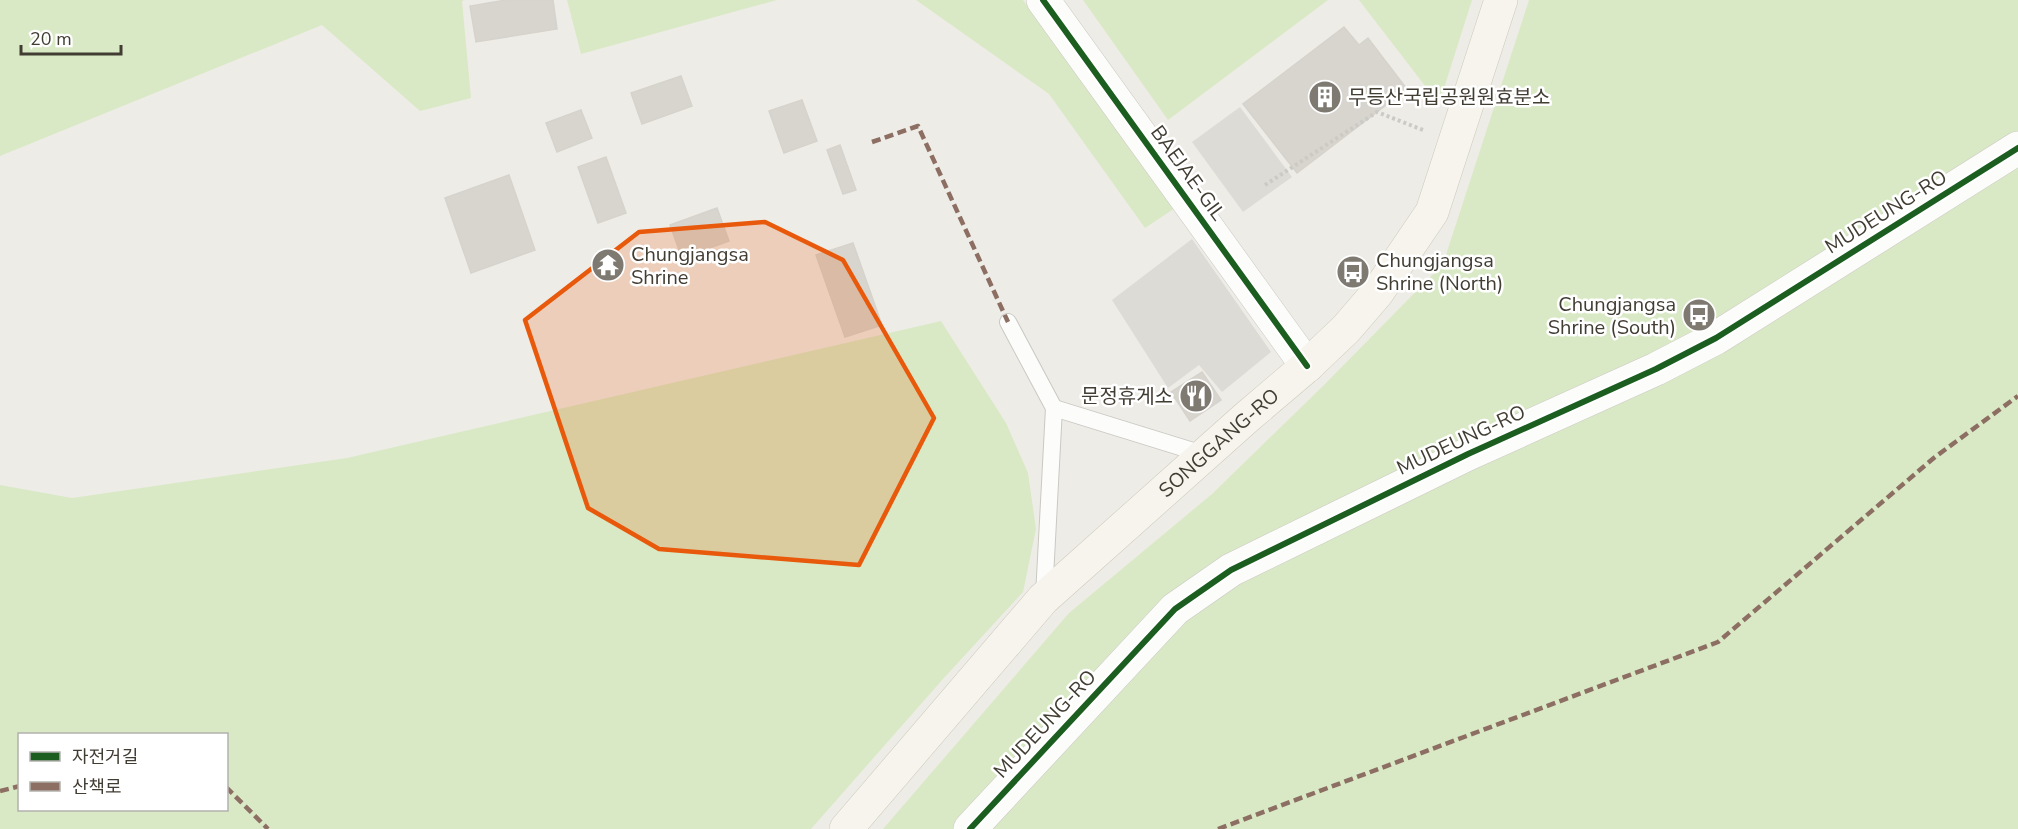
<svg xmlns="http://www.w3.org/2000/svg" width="2018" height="829" font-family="'Nunito Sans','Noto Sans KR',sans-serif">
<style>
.green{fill:#d9e9c5;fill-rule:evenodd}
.parking{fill:#dddbd6}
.building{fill:#d7d5ce;stroke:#d6d3cc;stroke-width:1.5}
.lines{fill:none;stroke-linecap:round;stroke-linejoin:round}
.service-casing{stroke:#cac8c2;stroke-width:18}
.minor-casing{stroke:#cac8c2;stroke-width:34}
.secondary-casing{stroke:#cdc9bd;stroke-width:34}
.path{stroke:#cccac5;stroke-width:4;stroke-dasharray:3 3;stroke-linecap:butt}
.service{stroke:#fcfcfb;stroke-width:16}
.minor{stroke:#fcfcfb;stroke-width:33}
.secondary{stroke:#f6f4ec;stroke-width:33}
.quiet{stroke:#8d6e63;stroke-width:4.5;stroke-dasharray:9 4.5;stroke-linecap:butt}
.cycleway-casing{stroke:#fff;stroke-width:10}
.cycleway{stroke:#1b5e20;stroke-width:6}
.marked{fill:#e8590c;fill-opacity:0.2;stroke:#e8590c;stroke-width:4.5;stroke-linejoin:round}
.labels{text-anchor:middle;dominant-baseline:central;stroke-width:5;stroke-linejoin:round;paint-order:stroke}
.poi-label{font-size:20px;fill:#423d33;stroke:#fff;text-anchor:start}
.street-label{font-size:20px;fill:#423d33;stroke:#fff}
</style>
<rect width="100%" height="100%" fill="#eeece6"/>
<g class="green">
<polygon points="0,0 465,0 462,1 471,98 420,111 322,25 0,156"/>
<polygon points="567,0 777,0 581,54"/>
<polygon points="916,0 1023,0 1175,208 1145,228 1049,94"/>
<polygon points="1083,0 1328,0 1168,120"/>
<polygon points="1359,0 1472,0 1439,104"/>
<polygon points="1529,0 2018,0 2018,829 883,829 1069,613 1212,494 1324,385 1443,264"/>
<path d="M941,321L1006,423L1028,473L1036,529L1023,592L943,679L811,829H0V485L72,498L347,458ZM20,734H226V810H20Z"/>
</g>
<g class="parking">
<polygon points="1240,107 1292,177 1243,212 1192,142"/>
<polygon points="1192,239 1271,352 1222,392 1199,365 1168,388 1112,300"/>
</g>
<g class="building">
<polygon points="506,0 553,0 557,29 476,42 470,6"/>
<polygon points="1344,27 1359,45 1368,38 1407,89 1297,173 1243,104"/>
<polygon points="681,76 692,106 642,124 631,93"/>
<polygon points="802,100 817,141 784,153 769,111"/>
<polygon points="581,110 592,138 557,152 546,123"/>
<polygon points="840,145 856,190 843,194 827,150"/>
<polygon points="606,157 626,213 598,223 578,167"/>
<polygon points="509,175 535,250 471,273 445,198"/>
<polygon points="717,208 729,241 682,258 670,225"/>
<polygon points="853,243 882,325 845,337 816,255"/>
<polygon points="1202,372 1221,400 1190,421 1171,392"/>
</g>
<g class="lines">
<defs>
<g id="service">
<polyline points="1008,322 1054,408"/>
<polyline points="1044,596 1054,408 1206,455"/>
</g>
<g id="minor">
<polyline points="1043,0 1307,366"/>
<polyline points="970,829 1175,609 1231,570 1468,454 1656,369 1716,338 2018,148"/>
</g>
<g id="secondary">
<path id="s1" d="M846,829L1043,599L1247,417L1307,366L1346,329L1377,293L1432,212L1501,0"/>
</g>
</defs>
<use href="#service" class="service-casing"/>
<use href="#minor" class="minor-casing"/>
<use href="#secondary" class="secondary-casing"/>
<polyline class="path" points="1265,185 1377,112 1423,130"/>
<use href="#service" class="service"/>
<use href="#minor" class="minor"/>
<use href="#secondary" class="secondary"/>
<g class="quiet">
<polyline points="872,142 918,126 1008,322"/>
<polyline points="226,787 268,829"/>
<polyline points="0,791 20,786"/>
<polyline points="1218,829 1718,642 1935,457 2018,396"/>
</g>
<defs>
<g id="cycleway">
<polyline points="1043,0 1307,366"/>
<polyline points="970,829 1175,609 1231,570 1468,454 1656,369 1716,338 2018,148"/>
</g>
</defs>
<use href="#cycleway" class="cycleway-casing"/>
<use href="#cycleway" class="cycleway"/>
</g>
<path class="marked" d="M765,222L843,260L934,418L859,565L659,549L588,508L525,320L639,232Z"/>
<defs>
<symbol id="building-disc" viewBox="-11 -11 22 22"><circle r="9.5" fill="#7e7a72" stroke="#fff"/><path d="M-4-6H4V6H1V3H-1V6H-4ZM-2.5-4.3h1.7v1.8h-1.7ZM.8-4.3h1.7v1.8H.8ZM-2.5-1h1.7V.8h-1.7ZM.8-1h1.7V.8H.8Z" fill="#fff"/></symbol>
<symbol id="temple-disc" viewBox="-11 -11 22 22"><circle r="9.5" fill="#7e7a72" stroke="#fff"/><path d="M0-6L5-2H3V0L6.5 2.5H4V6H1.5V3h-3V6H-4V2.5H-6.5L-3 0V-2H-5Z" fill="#fff"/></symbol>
<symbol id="bus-disc" viewBox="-11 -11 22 22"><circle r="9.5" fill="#7e7a72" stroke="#fff"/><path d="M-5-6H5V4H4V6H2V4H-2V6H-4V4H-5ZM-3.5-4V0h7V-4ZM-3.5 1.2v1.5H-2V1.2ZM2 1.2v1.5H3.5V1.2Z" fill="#fff"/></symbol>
<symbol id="restaurant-disc" viewBox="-11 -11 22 22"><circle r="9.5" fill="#7e7a72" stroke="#fff"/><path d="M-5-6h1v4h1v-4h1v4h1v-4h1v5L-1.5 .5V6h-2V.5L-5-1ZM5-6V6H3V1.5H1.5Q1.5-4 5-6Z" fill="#fff"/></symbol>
</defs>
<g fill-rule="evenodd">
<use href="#building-disc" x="1306" y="78" width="38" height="38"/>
<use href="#temple-disc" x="589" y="246" width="38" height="38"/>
<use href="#bus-disc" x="1334" y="253" width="38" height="38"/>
<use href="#bus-disc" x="1680" y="296" width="38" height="38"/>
<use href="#restaurant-disc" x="1177" y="377" width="38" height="38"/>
</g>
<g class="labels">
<g class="poi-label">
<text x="1348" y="97">무등산국립공원원효분소</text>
<text x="631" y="254">Chungjangsa<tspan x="631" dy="23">Shrine</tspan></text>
<text x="1376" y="260">Chungjangsa<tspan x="1376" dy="23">Shrine (North)</tspan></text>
<text x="1676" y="304" text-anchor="end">Chungjangsa<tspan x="1676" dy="23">Shrine (South)</tspan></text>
<text x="1173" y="396" text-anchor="end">문정휴게소</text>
</g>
<g class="street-label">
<text transform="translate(1188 173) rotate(54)">BAEJAE-GIL</text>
<text transform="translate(1886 212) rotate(-32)">MUDEUNG-RO</text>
<text transform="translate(1461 440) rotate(-25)">MUDEUNG-RO</text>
<text stroke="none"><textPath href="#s1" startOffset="538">SONGGANG-RO</textPath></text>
<text transform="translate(1045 724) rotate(-47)">MUDEUNG-RO</text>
</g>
</g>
<rect x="18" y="733" width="210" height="78" fill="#ffffff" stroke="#b3b1ad" stroke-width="1.5"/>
<rect x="30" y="752" width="30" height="9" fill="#1b5e20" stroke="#b3b1ad" stroke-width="1.5"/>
<text x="72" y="763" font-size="18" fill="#423d33">자전거길</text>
<rect x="30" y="782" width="30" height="9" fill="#8d6e63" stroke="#b3b1ad" stroke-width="1.5"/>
<text x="72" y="793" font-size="18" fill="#423d33">산책로</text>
<path d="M21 45v9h100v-9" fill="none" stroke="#423d33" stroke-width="3"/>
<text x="30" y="45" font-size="18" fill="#423d33" stroke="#ffffff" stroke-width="4.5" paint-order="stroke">20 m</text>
</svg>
